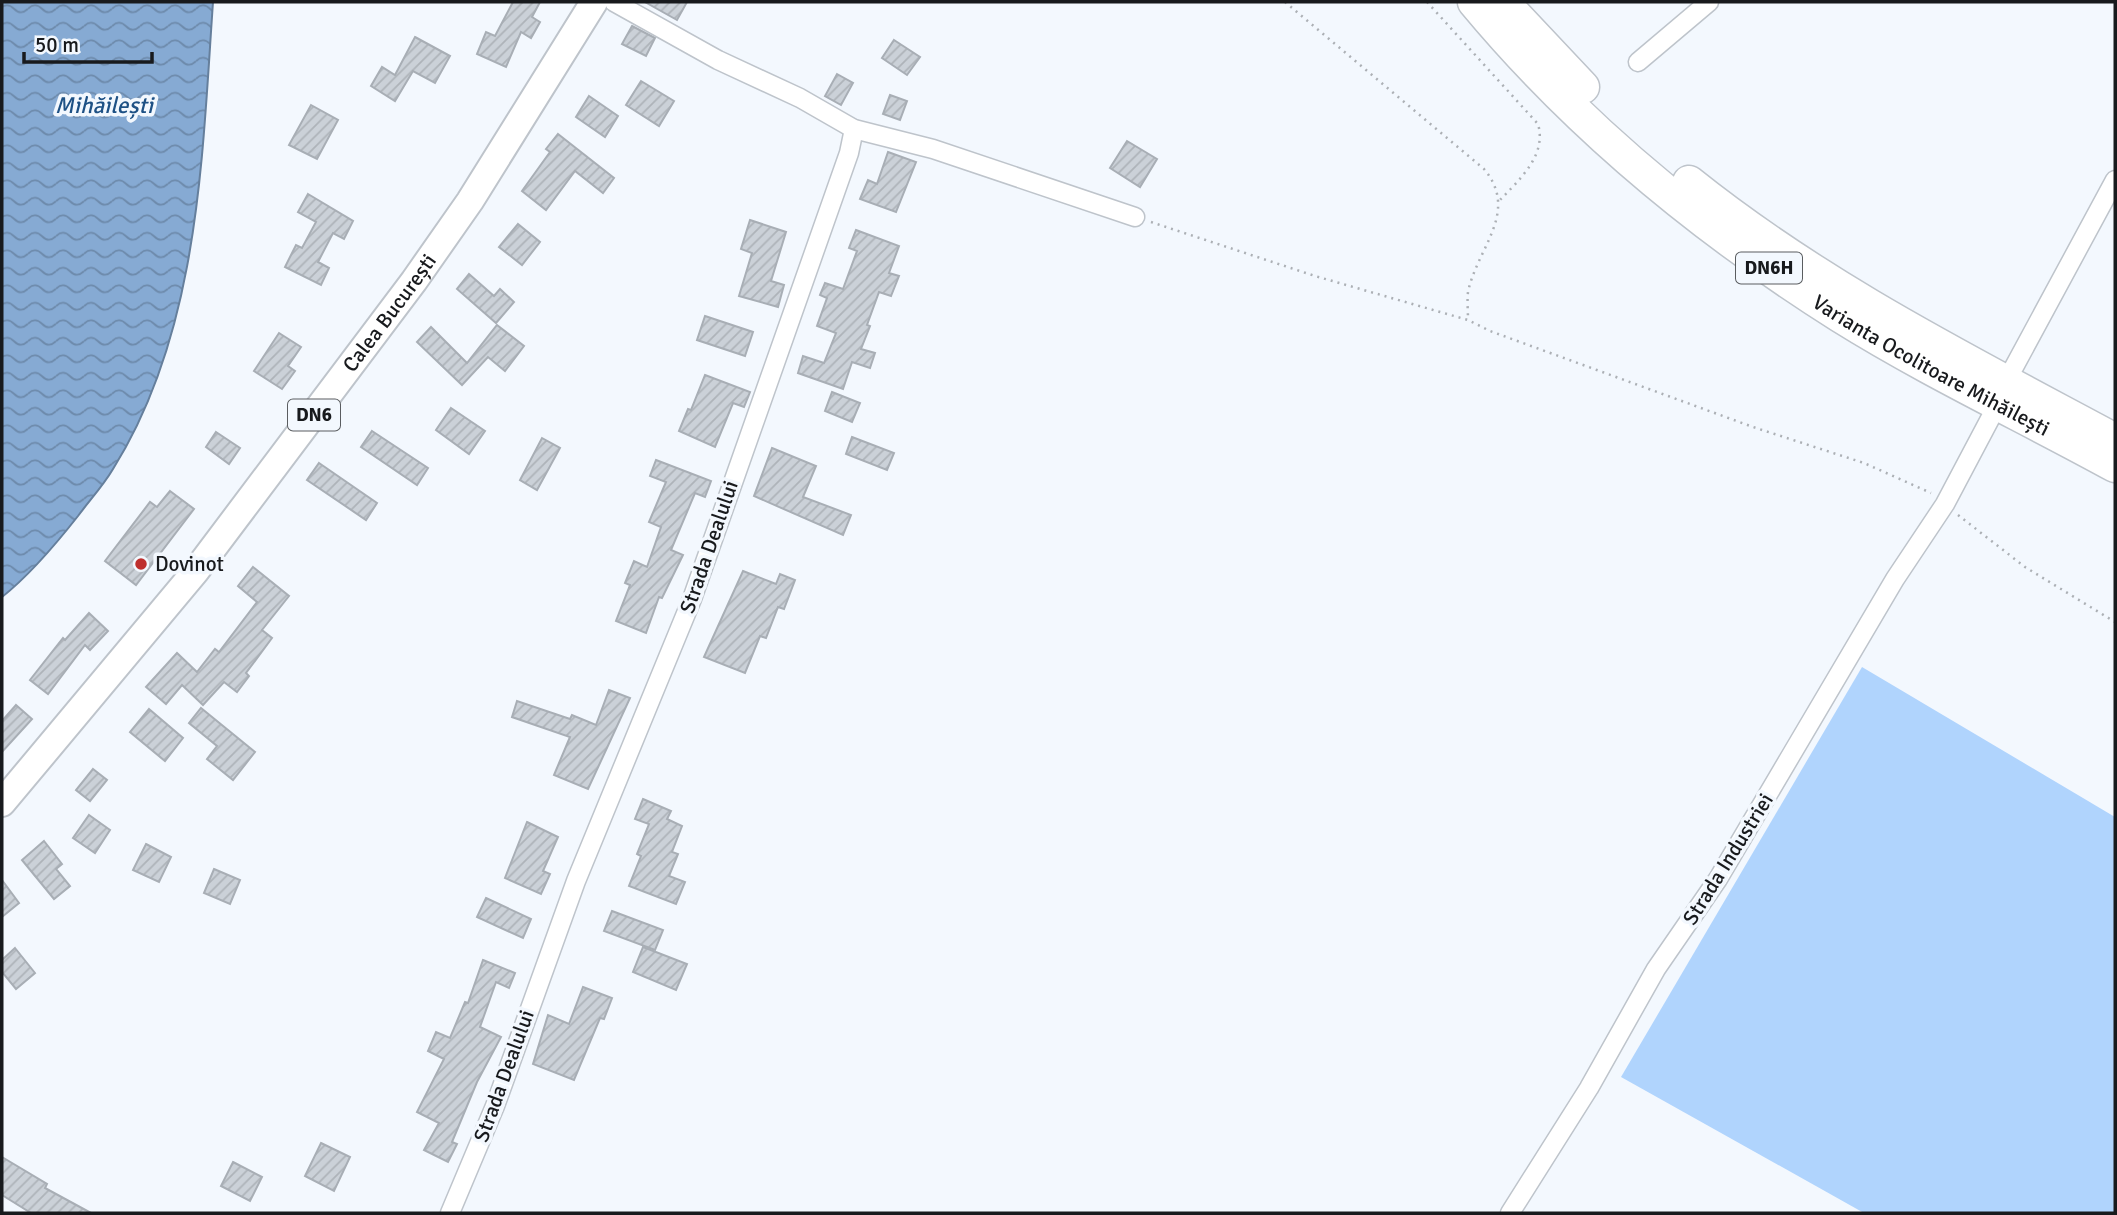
<svg xmlns="http://www.w3.org/2000/svg" width="2117" height="1215" font-family="Signika,sans-serif">
<style>
.green{fill:#b0d4fd}
.water{fill:url(#water-waves);stroke:#657f9c;stroke-width:2}
.building{fill:url(#building-hatch);stroke:#a8aeb5;stroke-width:2}
.lines{fill:none;stroke-linecap:round;stroke-linejoin:round}
.street-casing{stroke:#bec4cb;stroke-width:21}
.primary-casing{stroke:#bec4cb;stroke-width:30}
.highway-casing{stroke:#bec4cb;stroke-width:35}
.path{stroke:#acb0b5;stroke-width:2.5;stroke-dasharray:2 5;stroke-linecap:butt}
.street{stroke:#fff;stroke-width:18}
.primary{stroke:#fff;stroke-width:26}
.highway{stroke:#fff;stroke-width:32}
.poi-dot{fill:#be2f2d;stroke:#f3f8fe;stroke-width:2.5}
.labels{text-anchor:middle;dominant-baseline:central;stroke-width:7;stroke-linejoin:round;paint-order:stroke}
.shield{fill:#f3f8fe;stroke:#5a5d60;stroke-width:2}
.shield-label{font-size:19px;font-weight:bold;fill:#181a1d}
.street-label{font-size:21px;fill:#181a1d;stroke:#f3f8fe}
.poi-label{font-size:21px;fill:#181a1d;stroke:#f3f8fe;text-anchor:start}
.water-label{font-size:23px;font-style:italic;fill:#1e5185;stroke:#f3f8fe}
</style>
<defs>
<pattern id="water-waves" width="16" height="10" patternUnits="userSpaceOnUse" patternTransform="scale(1.75)"><rect width="16" height="10" fill="#86aad3"/><path d="M0 5q4-4 8 0t8 0" fill="none" stroke="#6d8aab"/></pattern>
<pattern id="building-hatch" width="6" height="6" patternUnits="userSpaceOnUse" patternTransform="scale(1.75)"><rect width="6" height="6" fill="#cbd1d8"/><path d="M-1 1l2-2M0 6l6-6M5 7l2-2" fill="none" stroke="#aeb3b9"/></pattern>
</defs>
<rect width="100%" height="100%" fill="#f3f8fe"/>
<polygon class="green" points="1862,667 2115,817 2115,1213 1864,1213 1621,1077"/>
<path class="water" d="M2,2H213C202,159 199,332 113,469C103,486 89,501 78,516C56,544 30,575 2,597Z"/>
<g class="building">
<polygon points="513,2 540,2 532,17 540,22 531,38 521,32 506,67 477,54 486,32 495,36"/>
<polygon points="645,2 687,2 677,20"/>
<polygon points="632,26 655,38 646,56 622,44"/>
<polygon points="415,37 450,56 435,83 413,71 395,101 371,86 382,67 395,75"/>
<polygon points="894,40 920,57 907,75 882,58"/>
<polygon points="837,74 853,83 841,105 825,96"/>
<polygon points="641,81 674,101 659,126 626,105"/>
<polygon points="890,95 907,101 900,120 883,114"/>
<polygon points="589,96 618,116 605,137 576,117"/>
<polygon points="311,105 338,120 317,159 289,145"/>
<polygon points="558,134 614,178 603,193 575,171 546,210 522,191 550,152 546,149"/>
<polygon points="1127,141 1157,159 1140,187 1110,168"/>
<polygon points="888,152 916,162 896,212 860,199 868,180 877,184"/>
<polygon points="308,194 353,221 344,239 333,233 318,262 329,268 321,285 285,267 296,245 302,248 316,222 298,212"/>
<polygon points="750,220 786,232 771,281 784,285 778,307 739,296 752,253 741,249"/>
<polygon points="518,224 540,242 522,265 499,247"/>
<polygon points="856,230 899,246 889,273 899,276 891,296 879,292 867,325 870,326 861,349 875,353 870,368 852,362 843,389 798,373 803,356 824,363 836,333 817,326 827,298 820,295 825,283 843,289 857,251 849,248"/>
<polygon points="469,274 494,296 500,289 514,302 496,323 457,289"/>
<polygon points="705,316 753,332 745,356 697,340"/>
<polygon points="497,325 524,346 505,371 488,357 462,385 417,342 431,327 467,363"/>
<polygon points="279,333 301,347 288,366 295,371 282,389 254,371"/>
<polygon points="705,375 750,392 744,407 733,403 715,447 679,431 688,409 691,410"/>
<polygon points="832,392 860,403 852,422 825,411"/>
<polygon points="451,408 485,431 469,454 436,430"/>
<polygon points="372,431 428,468 417,485 361,447"/>
<polygon points="216,432 240,448 229,464 206,447"/>
<polygon points="852,437 894,453 887,470 846,454"/>
<polygon points="542,438 560,448 537,490 520,480"/>
<polygon points="772,448 816,466 803,497 851,515 843,535 754,496"/>
<polygon points="656,460 711,481 705,497 695,493 671,550 683,555 662,598 659,597 646,633 616,621 630,585 625,583 634,561 647,567 661,527 649,522 666,482 650,476"/>
<polygon points="319,463 377,503 366,520 307,480"/>
<polygon points="170,491 194,509 136,585 105,561 150,502 157,507"/>
<polygon points="253,567 289,596 262,630 272,638 246,673 249,676 237,692 224,682 203,705 182,685 166,704 146,687 177,653 197,672 215,649 219,652 257,602 238,586"/>
<polygon points="743,571 776,584 780,574 795,580 784,609 778,607 766,638 760,636 745,673 704,657"/>
<polygon points="89,613 108,631 90,650 85,645 48,694 30,680 63,638 65,640"/>
<polygon points="609,690 630,698 588,789 554,775 570,737 512,717 517,701 570,719 572,715 596,725"/>
<polygon points="16,705 32,719 2,752 2,721"/>
<polygon points="201,708 255,752 233,780 207,759 217,746 189,723"/>
<polygon points="149,709 183,738 165,761 130,732"/>
<polygon points="93,769 107,780 90,801 76,790"/>
<polygon points="643,799 671,811 667,819 682,826 672,852 678,854 669,876 685,882 676,904 629,886 641,856 637,854 649,824 635,819"/>
<polygon points="89,815 110,830 95,853 73,838"/>
<polygon points="527,822 558,837 543,871 550,874 541,894 505,878"/>
<polygon points="44,841 62,864 56,869 70,886 54,899 22,860"/>
<polygon points="146,844 171,857 159,882 133,870"/>
<polygon points="214,869 240,880 230,904 204,893"/>
<polygon points="2,880 19,903 2,917"/>
<polygon points="486,898 531,919 523,938 477,917"/>
<polygon points="612,911 663,930 655,950 604,931"/>
<polygon points="643,947 687,964 676,990 633,972"/>
<polygon points="15,948 35,973 16,989 2,972 2,960"/>
<polygon points="483,960 515,973 509,988 496,982 480,1027 501,1037 477,1082 452,1142 457,1144 448,1162 424,1150 439,1123 417,1112 444,1059 428,1051 436,1032 450,1038 465,1002 468,1003"/>
<polygon points="583,987 612,998 604,1019 600,1018 574,1080 533,1064 548,1015 569,1024"/>
<polygon points="321,1143 350,1157 334,1191 305,1176"/>
<polygon points="2,1157 47,1184 45,1188 91,1213 31,1213 2,1195"/>
<polygon points="233,1162 262,1177 250,1201 221,1186"/>
</g>
<g class="lines">
<defs>
<g id="street">
<polyline points="614,2 718,60 800,98 854,129 933,149 1135,217"/>
<polyline points="1638,62 1709,2"/>
<polyline points="2014,367 2115,180"/>
<polyline points="450,1213 495,1106 576,881 692,599 849,153 854,129"/>
<polyline points="1510,1213 1589,1088 1656,969 1718,879 1895,579 1945,504 1991,417"/>
</g>
<g id="primary">
<path id="s1" d="M2,803L195,572L414,281L470,201L594,2"/>
</g>
<g id="highway">
<path id="s2" d="M1474,2C1577,126 1704,230 1840,316C1928,371 2024,416 2115,466"/>
<polyline points="1503,2 1583,87"/>
<path d="M1689,182C1820,287 1968,361 2115,440"/>
</g>
</defs>
<use href="#street" class="street-casing"/>
<use href="#primary" class="primary-casing"/>
<use href="#highway" class="highway-casing"/>
<g class="path">
<path d="M1285,2L1484,169C1520,212 1477,248 1468,292C1467,301 1468,311 1468,320"/>
<path d="M1427,2L1538,124C1547,155 1520,179 1500,200"/>
<polyline points="1151,222 1315,276 1468,320 1490,331 1753,427 1864,463 1931,493"/>
<polyline points="1958,515 2025,567 2115,622"/>
</g>
<use href="#street" class="street"/>
<use href="#primary" class="primary"/>
<use href="#highway" class="highway"/>
</g>
<circle class="poi-dot" cx="141" cy="564" r="7"/>
<g class="labels">
<g class="shield">
<rect x="1736" y="252.5" width="66" height="31" rx="5"/>
<rect x="288" y="399.5" width="52" height="31" rx="5"/>
</g>
<g class="shield-label">
<text x="1769" y="268">DN6H</text>
<text x="314" y="415">DN6</text>
</g>
<g class="street-label">
<text stroke="none"><textPath href="#s1" startOffset="625">Calea București</textPath></text>
<text stroke="none"><textPath href="#s2" startOffset="588">Varianta Ocolitoare Mihăilești</textPath></text>
<text transform="translate(709 547) rotate(-71)">Strada Dealului</text>
<text transform="translate(1728 859) rotate(-58)">Strada Industriei</text>
<text transform="translate(504 1076) rotate(-70)">Strada Dealului</text>
</g>
<g class="poi-label">
<text x="155" y="564">Dovinot</text>
</g>
<g class="water-label">
<text x="104" y="105">Mihăilești</text>
</g>
</g>
<rect width="2117" height="1215" fill="none" stroke="#181a1d" stroke-width="7"/>
<path d="M24 52v10h128v-10" fill="none" stroke="#181a1d" stroke-width="3.5"/>
<text x="35" y="52" font-size="21" fill="#181a1d" stroke="#f3f8fe" stroke-width="5" paint-order="stroke">50 m</text>
</svg>
